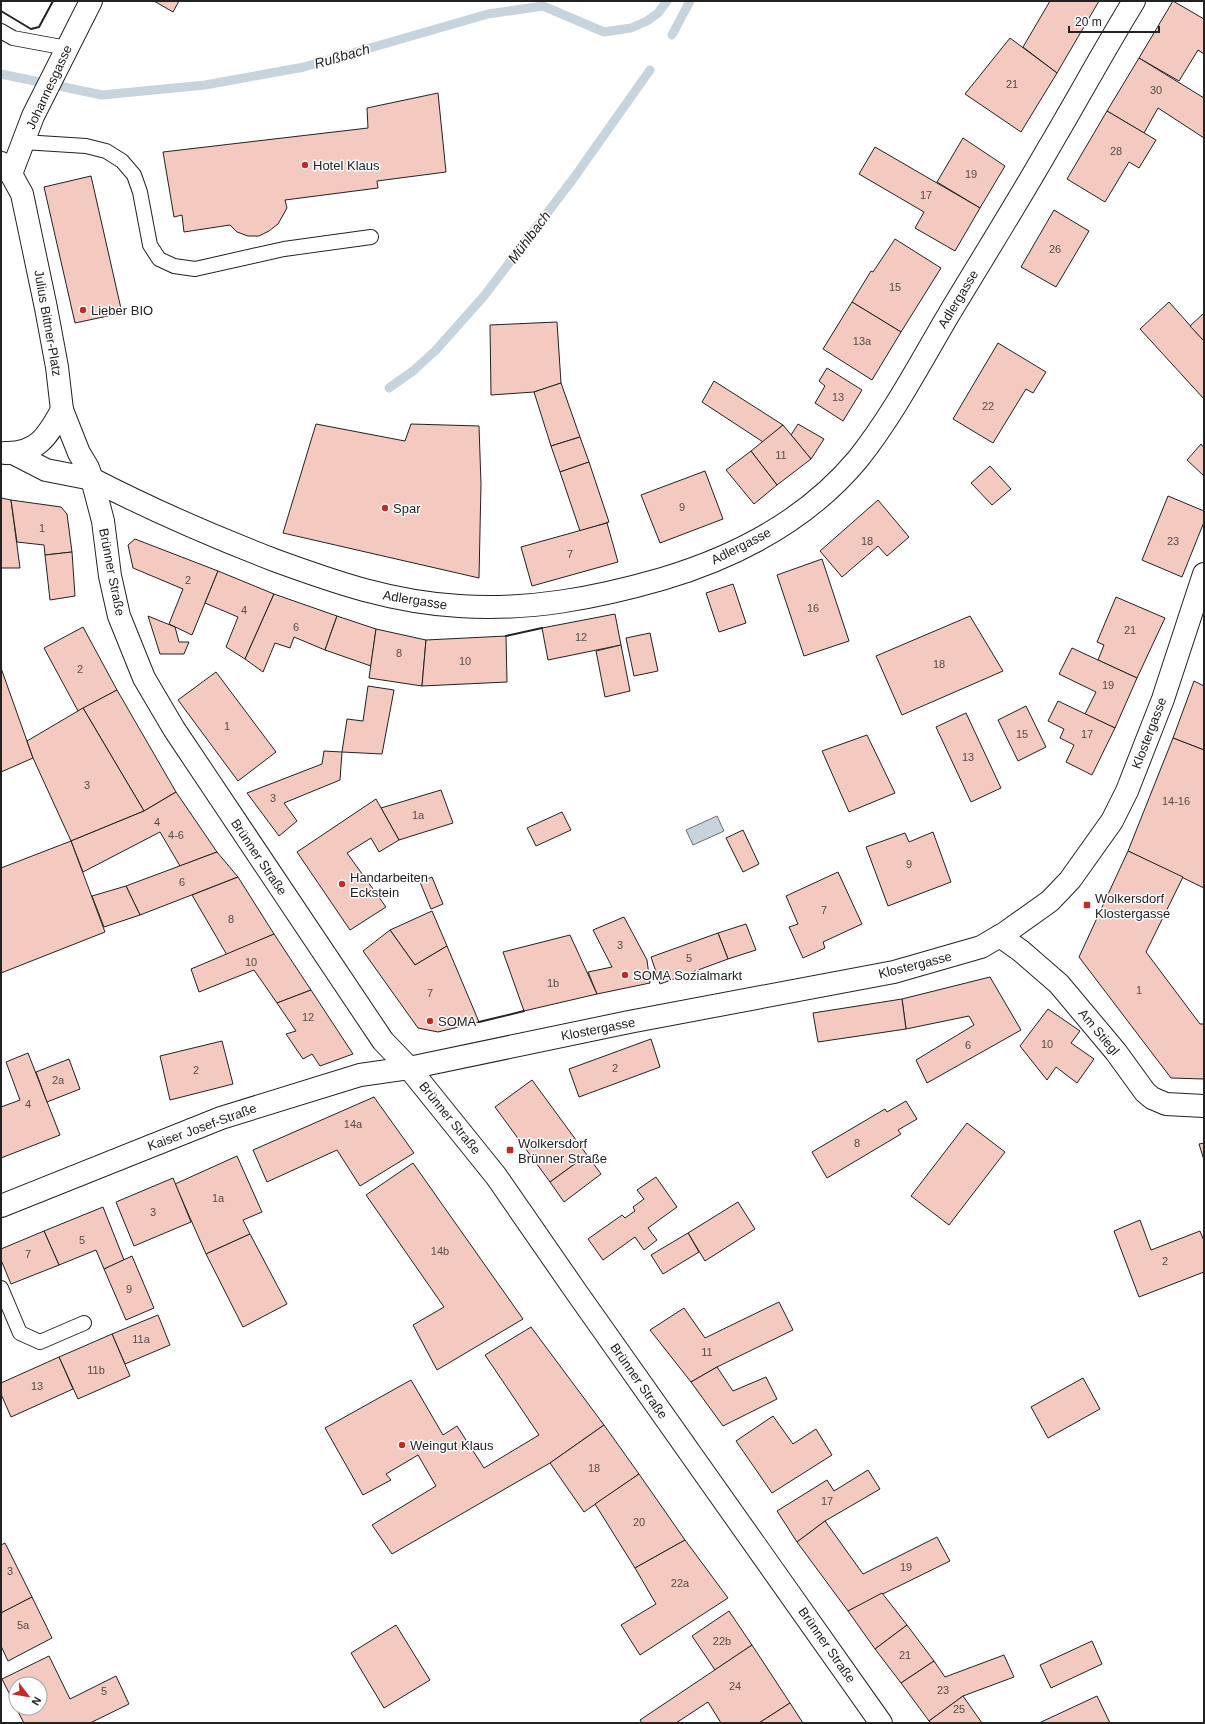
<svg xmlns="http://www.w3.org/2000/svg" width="1205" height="1724" font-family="Arial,sans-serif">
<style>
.water{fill:#c7d3dd;stroke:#6f6f6f}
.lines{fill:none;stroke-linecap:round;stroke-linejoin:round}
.stream{stroke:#c7d3dd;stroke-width:9}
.building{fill:#f3c9c0;stroke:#222}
.service-casing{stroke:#222;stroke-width:16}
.minor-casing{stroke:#222;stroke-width:24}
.tertiary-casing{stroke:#222;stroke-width:24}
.secondary-casing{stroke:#222;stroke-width:24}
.primary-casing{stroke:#222;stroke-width:24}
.service{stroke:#fff;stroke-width:14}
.minor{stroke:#fff;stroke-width:22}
.tertiary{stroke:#fff;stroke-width:22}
.secondary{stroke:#fff;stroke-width:22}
.primary{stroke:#fff;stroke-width:22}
.wall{stroke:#222;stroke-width:2}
.poi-dot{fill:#c62828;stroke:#fff;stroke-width:1.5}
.labels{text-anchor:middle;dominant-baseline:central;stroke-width:3;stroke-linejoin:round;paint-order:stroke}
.number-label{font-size:11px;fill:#564c4a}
.street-label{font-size:13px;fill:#222;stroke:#fff}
.poi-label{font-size:13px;fill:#222;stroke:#fff;text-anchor:start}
.water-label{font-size:14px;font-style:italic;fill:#222;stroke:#fff}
</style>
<rect width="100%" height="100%" fill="#fff"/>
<polygon class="water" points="717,816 724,831 693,845 686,830"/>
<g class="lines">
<g class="stream">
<polyline points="672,35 690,1"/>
<polyline points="1,74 102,95 205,85 304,67 488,14 543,6 604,32 631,28 647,21 658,13 667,1"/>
<polyline points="389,388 413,371 435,351 484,296 573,179 650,70"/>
</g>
</g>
<g class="building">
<polygon points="154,1 179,1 173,12"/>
<polygon points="1050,1 1099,1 1057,73 1023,47"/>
<polygon points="1173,1 1204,19 1204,54 1198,50 1179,81 1139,58"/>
<polygon points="1010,38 1057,73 1021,132 965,94"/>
<polygon points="1139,58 1204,98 1204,138 1158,108 1144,133 1107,111"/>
<polygon points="438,93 446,172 377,181 378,188 285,200 287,208 278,224 269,231 259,236 248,236 237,232 230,225 184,232 182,215 174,217 163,152 368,128 367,108"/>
<polygon points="1107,111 1156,140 1139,168 1129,162 1105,202 1067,179"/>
<polygon points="963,138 1005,166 980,208 937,182"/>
<polygon points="875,147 980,208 955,251 915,228 924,212 859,174"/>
<polygon points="91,176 122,313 75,323 44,187"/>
<polygon points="1054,210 1089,231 1056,287 1021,267"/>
<polygon points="895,239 941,268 901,332 852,302 871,271 873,272"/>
<polygon points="852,302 901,332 872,380 823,349"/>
<polygon points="1169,302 1204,341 1204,399 1140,329"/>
<polygon points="1204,313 1204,341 1190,326"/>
<polygon points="557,322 561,383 534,392 491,395 490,325"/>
<polygon points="998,343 1046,372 1033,393 1026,389 993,443 953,419"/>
<polygon points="827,368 862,390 843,421 815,403 825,386 819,381"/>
<polygon points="714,381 783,425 763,442 702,402"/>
<polygon points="561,383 580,437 551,446 534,392"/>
<polygon points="316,424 405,441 411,424 479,426 481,484 479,578 283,533"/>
<polygon points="798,424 824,439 811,459 791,435"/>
<polygon points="783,425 811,459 777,485 751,451"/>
<polygon points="580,437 589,462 560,472 551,446"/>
<polygon points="1201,444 1204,448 1204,476 1187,460"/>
<polygon points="751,451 777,485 754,504 726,470"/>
<polygon points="589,462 609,522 580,531 560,472"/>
<polygon points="990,466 1011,489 992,505 971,483"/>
<polygon points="705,471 723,519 660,543 641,495"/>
<polygon points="1168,496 1204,511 1204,522 1182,577 1142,560"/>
<polygon points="1,498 11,500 20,568 1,568"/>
<polygon points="11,500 61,507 67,514 72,552 45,555 44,545 17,542"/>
<polygon points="878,500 909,537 887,556 878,546 842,577 820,551"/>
<polygon points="607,523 618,562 532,586 521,547"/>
<polygon points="135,539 218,571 192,635 169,624 183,589 133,568 128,545"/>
<polygon points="72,552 75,596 50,600 45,555"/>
<polygon points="822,559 849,641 804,656 777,575"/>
<polygon points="218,571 274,594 245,659 226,647 238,617 205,603"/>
<polygon points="733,584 746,623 719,632 706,593"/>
<polygon points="274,594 337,616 325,650 294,637 290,648 275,643 263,672 245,659"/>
<polygon points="1116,597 1165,618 1137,678 1098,660 1104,645 1097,642"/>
<polygon points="615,614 621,645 548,660 542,628"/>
<polygon points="148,616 175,627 179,642 189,642 184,654 160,654"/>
<polygon points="337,616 376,629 371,666 325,650"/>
<polygon points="970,616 1003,671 902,715 876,656"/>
<polygon points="83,627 117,690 78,711 44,648"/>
<polygon points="376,629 426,640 422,686 369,678"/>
<polygon points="650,633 658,671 634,676 626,638"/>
<polygon points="506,636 507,682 422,686 426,640"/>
<polygon points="621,645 630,691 605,697 596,651"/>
<polygon points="1072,648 1137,678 1115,728 1085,714 1096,692 1059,674"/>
<polygon points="1,668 33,758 1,772"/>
<polygon points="216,672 276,752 238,781 178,700"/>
<polygon points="1194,681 1204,686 1204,750 1173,738"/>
<polygon points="368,686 394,690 382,754 342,752 347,719 363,721"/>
<polygon points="117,690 176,792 144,811 83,708"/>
<polygon points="1058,701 1115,728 1092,775 1066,762 1074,745 1060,738 1064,729 1048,721"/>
<polygon points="1026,706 1046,747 1018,761 998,720"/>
<polygon points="83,708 144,811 71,841 33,758 27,741"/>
<polygon points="966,713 1001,788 971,802 936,727"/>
<polygon points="867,735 895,793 849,812 822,751"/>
<polygon points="1173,738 1204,750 1204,888 1128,851"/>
<polygon points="324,751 342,752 340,780 284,803 297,821 279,836 247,793 322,764"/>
<polygon points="441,790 453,823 399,840 381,808"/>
<polygon points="176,792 217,852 180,866 160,832 83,872 71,841 144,811"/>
<polygon points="376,799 399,840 379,852 371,838 347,853 386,907 350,930 297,852"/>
<polygon points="562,812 571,830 536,846 527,828"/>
<polygon points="743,830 759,864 743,872 726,838"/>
<polygon points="933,832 951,882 888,906 866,847 905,833 909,842"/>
<polygon points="71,841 105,932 1,973 1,868"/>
<polygon points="1128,851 1183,877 1146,952 1200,1024 1204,1024 1204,1079 1171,1078 1079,957"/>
<polygon points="217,852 238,877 140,915 126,886"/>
<polygon points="838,872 862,924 823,942 825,948 803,958 789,927 798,924 786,896"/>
<polygon points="238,877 274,934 227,955 192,895"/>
<polygon points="432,877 443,904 431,909 420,882"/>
<polygon points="126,886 140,915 104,927 92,896"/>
<polygon points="432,911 447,946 415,965 390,930"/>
<polygon points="624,917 647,960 650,983 597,994 588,972 612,967 593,930"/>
<polygon points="746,924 756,950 728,959 718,933"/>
<polygon points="390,930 415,965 447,946 479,1022 438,1032 418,1028 363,951"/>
<polygon points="718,933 728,959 660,984 651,957"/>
<polygon points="274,934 311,990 277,1003 254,970 199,992 191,969"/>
<polygon points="570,935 597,994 524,1011 503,952"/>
<polygon points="990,977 1021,1030 927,1083 916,1060 974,1025 969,1016 906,1029 902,999"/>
<polygon points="311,990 353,1054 320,1066 312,1054 303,1059 286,1034 296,1031 277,1003"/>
<polygon points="902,999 906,1029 818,1042 813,1013"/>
<polygon points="1048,1009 1080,1031 1071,1043 1094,1059 1077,1083 1056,1067 1047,1080 1020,1046"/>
<polygon points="651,1039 660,1067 579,1097 569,1069"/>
<polygon points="222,1041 233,1084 170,1100 160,1056"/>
<polygon points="28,1053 60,1135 1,1158 1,1107 20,1100 6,1062"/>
<polygon points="69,1059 80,1089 47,1102 36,1072"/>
<polygon points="532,1080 587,1155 550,1182 495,1107"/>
<polygon points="374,1097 414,1153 360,1186 337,1150 267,1182 253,1150"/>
<polygon points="906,1101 917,1119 898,1130 901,1134 827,1178 812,1152 885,1109 887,1112"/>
<polygon points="967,1123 1005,1152 949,1225 911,1196"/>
<polygon points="1204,1143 1204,1160 1199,1144"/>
<polygon points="587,1155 601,1174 564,1202 550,1182"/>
<polygon points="237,1156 262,1212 243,1220 250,1234 206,1254 175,1184"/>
<polygon points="413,1163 523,1319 437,1370 413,1325 444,1307 366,1195"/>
<polygon points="656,1177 677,1207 648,1228 657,1240 644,1250 635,1237 603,1260 588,1239 622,1215 625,1218 635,1211 633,1207 644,1199 637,1190"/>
<polygon points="173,1178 191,1222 134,1246 116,1202"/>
<polygon points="738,1202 755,1229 705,1261 688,1233"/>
<polygon points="103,1207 124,1260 104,1269 96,1250 59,1265 44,1231"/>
<polygon points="1140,1220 1151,1250 1200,1231 1204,1241 1204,1272 1139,1297 1114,1231"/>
<polygon points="44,1231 59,1265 11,1284 1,1260 1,1249"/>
<polygon points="688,1233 699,1252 663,1274 651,1255"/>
<polygon points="250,1234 287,1304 243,1327 206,1254"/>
<polygon points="132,1256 154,1308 126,1320 104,1269"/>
<polygon points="779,1302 793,1330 717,1367 691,1382 650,1330 684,1308 705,1338"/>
<polygon points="158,1315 170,1345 125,1364 112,1334"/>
<polygon points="531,1327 604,1425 550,1463 392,1554 372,1525 436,1486 418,1455 386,1474 391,1480 363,1495 325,1428 411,1380 443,1435 457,1426 484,1468 539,1435 485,1355"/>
<polygon points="112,1334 130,1376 78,1399 59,1357"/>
<polygon points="59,1357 73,1389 11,1417 1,1394 1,1383"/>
<polygon points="717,1367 733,1391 766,1377 777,1399 723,1426 691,1382"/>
<polygon points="1083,1378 1100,1409 1048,1438 1031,1407"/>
<polygon points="773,1416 793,1444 816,1429 832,1455 772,1493 736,1441"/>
<polygon points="604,1425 639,1474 584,1512 550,1463"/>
<polygon points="868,1470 880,1489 825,1521 797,1542 777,1511 827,1480 834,1491"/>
<polygon points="639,1474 685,1540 635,1568 595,1504"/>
<polygon points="825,1521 863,1574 937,1537 950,1561 848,1611 797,1542"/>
<polygon points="685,1540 728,1598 640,1655 621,1625 656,1604 635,1568"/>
<polygon points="5,1543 32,1597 1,1613 1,1545"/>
<polygon points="882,1593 907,1625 875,1649 848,1611"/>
<polygon points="32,1597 52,1638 8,1661 1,1646 1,1613"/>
<polygon points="729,1611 752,1645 715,1670 692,1636"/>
<polygon points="396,1625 430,1680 384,1708 351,1653"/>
<polygon points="907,1625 934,1661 901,1683 875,1649"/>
<polygon points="1092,1641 1102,1664 1051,1688 1040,1665"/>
<polygon points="752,1645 790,1703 759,1723 721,1723 708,1702 676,1723 642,1723 640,1720"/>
<polygon points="1004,1655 1014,1677 963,1696 929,1721 901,1683 934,1661 945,1677"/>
<polygon points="49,1656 70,1699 116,1676 129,1704 90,1723 24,1723 16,1708 40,1708 40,1684 16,1684 16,1707 2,1679"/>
<polygon points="963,1696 982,1723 931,1723 929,1721"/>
<polygon points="1097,1696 1110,1723 1039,1723"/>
<polygon points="790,1703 803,1723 759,1723"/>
</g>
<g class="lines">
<defs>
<g id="service">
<polyline points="1,31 13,38 67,48"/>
<polyline points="23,142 86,146 106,151 122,161 134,175 140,192 150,245 159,259 174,266 195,269 284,249 371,237"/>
<polyline points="1,1288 20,1333 40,1342 84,1323"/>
</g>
<g id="minor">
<polyline points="11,174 33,116 91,1"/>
<polyline points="1000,936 1021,951 1059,984 1116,1052 1145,1092 1152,1098 1166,1104 1204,1106"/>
</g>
<polyline id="tertiary" points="1,1206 221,1118 360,1075 409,1068 629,1022 894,972 981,947 1005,933 1050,901 1070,880 1112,821 1127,791 1163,699 1204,574"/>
<path id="secondary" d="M92,479C152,510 212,536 274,560C337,583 392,602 459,606C528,611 596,598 662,579C736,557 808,519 858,459C893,415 920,363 949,314C982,259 1016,205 1048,149C1077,100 1104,50 1134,1"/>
<g id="primary">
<polyline points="1,163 11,174 22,194 46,308 57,367 62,410 79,453 88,468 92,479 103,521 110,576 119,616 144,678 174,729 383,1041 409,1068 496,1176 577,1293 881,1723"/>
<path d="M5,453C38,454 48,435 62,410"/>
<polyline points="13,453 46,470 92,479"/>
</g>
</defs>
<use href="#service" class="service-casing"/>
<use href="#minor" class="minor-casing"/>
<use href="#tertiary" class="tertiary-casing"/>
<use href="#secondary" class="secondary-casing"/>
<use href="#primary" class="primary-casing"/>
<use href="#service" class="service"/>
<use href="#minor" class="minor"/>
<use href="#tertiary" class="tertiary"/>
<use href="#secondary" class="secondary"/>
<use href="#primary" class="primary"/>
<g class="wall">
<polyline points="1,11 31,29 39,27 53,1"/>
<polyline points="506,636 542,628"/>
<polyline points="479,1022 524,1011"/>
</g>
</g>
<g class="poi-dot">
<circle cx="305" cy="165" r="4"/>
<circle cx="83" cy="310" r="4"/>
<circle cx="385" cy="508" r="4"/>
<circle cx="342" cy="884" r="4"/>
<rect x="1083" y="901" width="8" height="8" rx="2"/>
<circle cx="625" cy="975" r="4"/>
<circle cx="430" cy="1021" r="4"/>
<rect x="506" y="1146" width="8" height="8" rx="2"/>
<circle cx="402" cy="1445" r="4"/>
</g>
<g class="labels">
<g class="number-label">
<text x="1012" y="84">21</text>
<text x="1156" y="90">30</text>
<text x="1116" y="151">28</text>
<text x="971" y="174">19</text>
<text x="926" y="195">17</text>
<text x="1055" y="249">26</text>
<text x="895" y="287">15</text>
<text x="862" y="341">13a</text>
<text x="838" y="397">13</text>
<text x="988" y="406">22</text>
<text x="781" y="455">11</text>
<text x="682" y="507">9</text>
<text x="42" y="528">1</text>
<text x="867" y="541">18</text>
<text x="1173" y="541">23</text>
<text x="570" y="554">7</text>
<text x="188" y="580">2</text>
<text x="813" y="608">16</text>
<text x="244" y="610">4</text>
<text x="296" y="627">6</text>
<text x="1130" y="630">21</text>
<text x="581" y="637">12</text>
<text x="399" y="653">8</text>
<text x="465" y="661">10</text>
<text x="939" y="664">18</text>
<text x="80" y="669">2</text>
<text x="1108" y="685">19</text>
<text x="227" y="726">1</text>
<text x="1022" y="734">15</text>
<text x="1087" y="734">17</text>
<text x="968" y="757">13</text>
<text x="87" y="785">3</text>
<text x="273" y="798">3</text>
<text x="1176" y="801">14-16</text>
<text x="418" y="815">1a</text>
<text x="157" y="822">4</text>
<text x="176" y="835">4-6</text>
<text x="909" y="864">9</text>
<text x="182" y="882">6</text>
<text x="824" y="910">7</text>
<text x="231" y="919">8</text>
<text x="620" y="945">3</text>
<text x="689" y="958">5</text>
<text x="251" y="962">10</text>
<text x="553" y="983">1b</text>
<text x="1139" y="990">1</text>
<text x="430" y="993">7</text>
<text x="308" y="1017">12</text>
<text x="1047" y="1044">10</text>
<text x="968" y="1045">6</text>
<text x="615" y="1068">2</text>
<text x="196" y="1070">2</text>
<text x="58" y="1080">2a</text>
<text x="28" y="1104">4</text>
<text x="353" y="1124">14a</text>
<text x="857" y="1143">8</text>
<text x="218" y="1198">1a</text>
<text x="153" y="1212">3</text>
<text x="82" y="1240">5</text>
<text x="440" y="1251">14b</text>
<text x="28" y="1254">7</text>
<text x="1165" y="1261">2</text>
<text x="129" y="1289">9</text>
<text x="141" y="1339">11a</text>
<text x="707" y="1352">11</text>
<text x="96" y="1370">11b</text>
<text x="37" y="1386">13</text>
<text x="594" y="1468">18</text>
<text x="827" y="1501">17</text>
<text x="639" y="1522">20</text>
<text x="906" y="1567">19</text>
<text x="10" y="1571">3</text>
<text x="680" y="1583">22a</text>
<text x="23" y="1625">5a</text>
<text x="722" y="1641">22b</text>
<text x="905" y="1655">21</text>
<text x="735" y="1686">24</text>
<text x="943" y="1690">23</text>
<text x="104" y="1691">5</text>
<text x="959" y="1709">25</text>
</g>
<g class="street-label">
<text transform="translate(49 87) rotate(-65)">Johannesgasse</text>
<text transform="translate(958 299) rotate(-59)">Adlergasse</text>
<text transform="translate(48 323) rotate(80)">Julius Bittner-Platz</text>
<text transform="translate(741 546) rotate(-27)">Adlergasse</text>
<text transform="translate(112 572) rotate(79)">Brünner Straße</text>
<text transform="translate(415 600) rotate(9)">Adlergasse</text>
<text transform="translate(1149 733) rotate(-69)">Klostergasse</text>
<text transform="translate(259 857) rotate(56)">Brünner Straße</text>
<text transform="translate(915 965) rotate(-14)">Klostergasse</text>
<text transform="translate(598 1029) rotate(-11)">Klostergasse</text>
<text transform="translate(1099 1032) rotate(50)">Am Stiegl</text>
<text transform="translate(450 1118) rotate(51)">Brünner Straße</text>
<text transform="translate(202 1127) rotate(-20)">Kaiser Josef-Straße</text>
<text transform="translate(639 1381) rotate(55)">Brünner Straße</text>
<text transform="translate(827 1645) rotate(55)">Brünner Straße</text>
</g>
<g class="poi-label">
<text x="313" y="165">Hotel Klaus</text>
<text x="91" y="310">Lieber BIO</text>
<text x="393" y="508">Spar</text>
<text x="350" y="877">Handarbeiten<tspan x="350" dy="15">Eckstein</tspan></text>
<text x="1095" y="898">Wolkersdorf<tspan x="1095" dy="15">Klostergasse</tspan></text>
<text x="633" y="975">SOMA Sozialmarkt</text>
<text x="438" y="1021">SOMA</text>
<text x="518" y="1143">Wolkersdorf<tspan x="518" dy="15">Brünner Straße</tspan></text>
<text x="410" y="1445">Weingut Klaus</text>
</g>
<g class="water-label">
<text transform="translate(342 56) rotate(-16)">Rußbach</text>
<text transform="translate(529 237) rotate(-53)">Mühlbach</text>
</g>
</g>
<rect width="1205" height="1724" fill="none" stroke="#222222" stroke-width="4"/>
<g transform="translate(28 1696) rotate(121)"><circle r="19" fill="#ffffff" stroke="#a7a7a7"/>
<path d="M0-3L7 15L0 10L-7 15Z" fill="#c62828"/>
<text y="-6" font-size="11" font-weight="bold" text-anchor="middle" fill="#222222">N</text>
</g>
<path d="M1069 26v6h90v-6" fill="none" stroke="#222222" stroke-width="2"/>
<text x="1075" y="26" font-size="12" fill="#222222" stroke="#ffffff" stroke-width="3" paint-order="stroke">20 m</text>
</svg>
